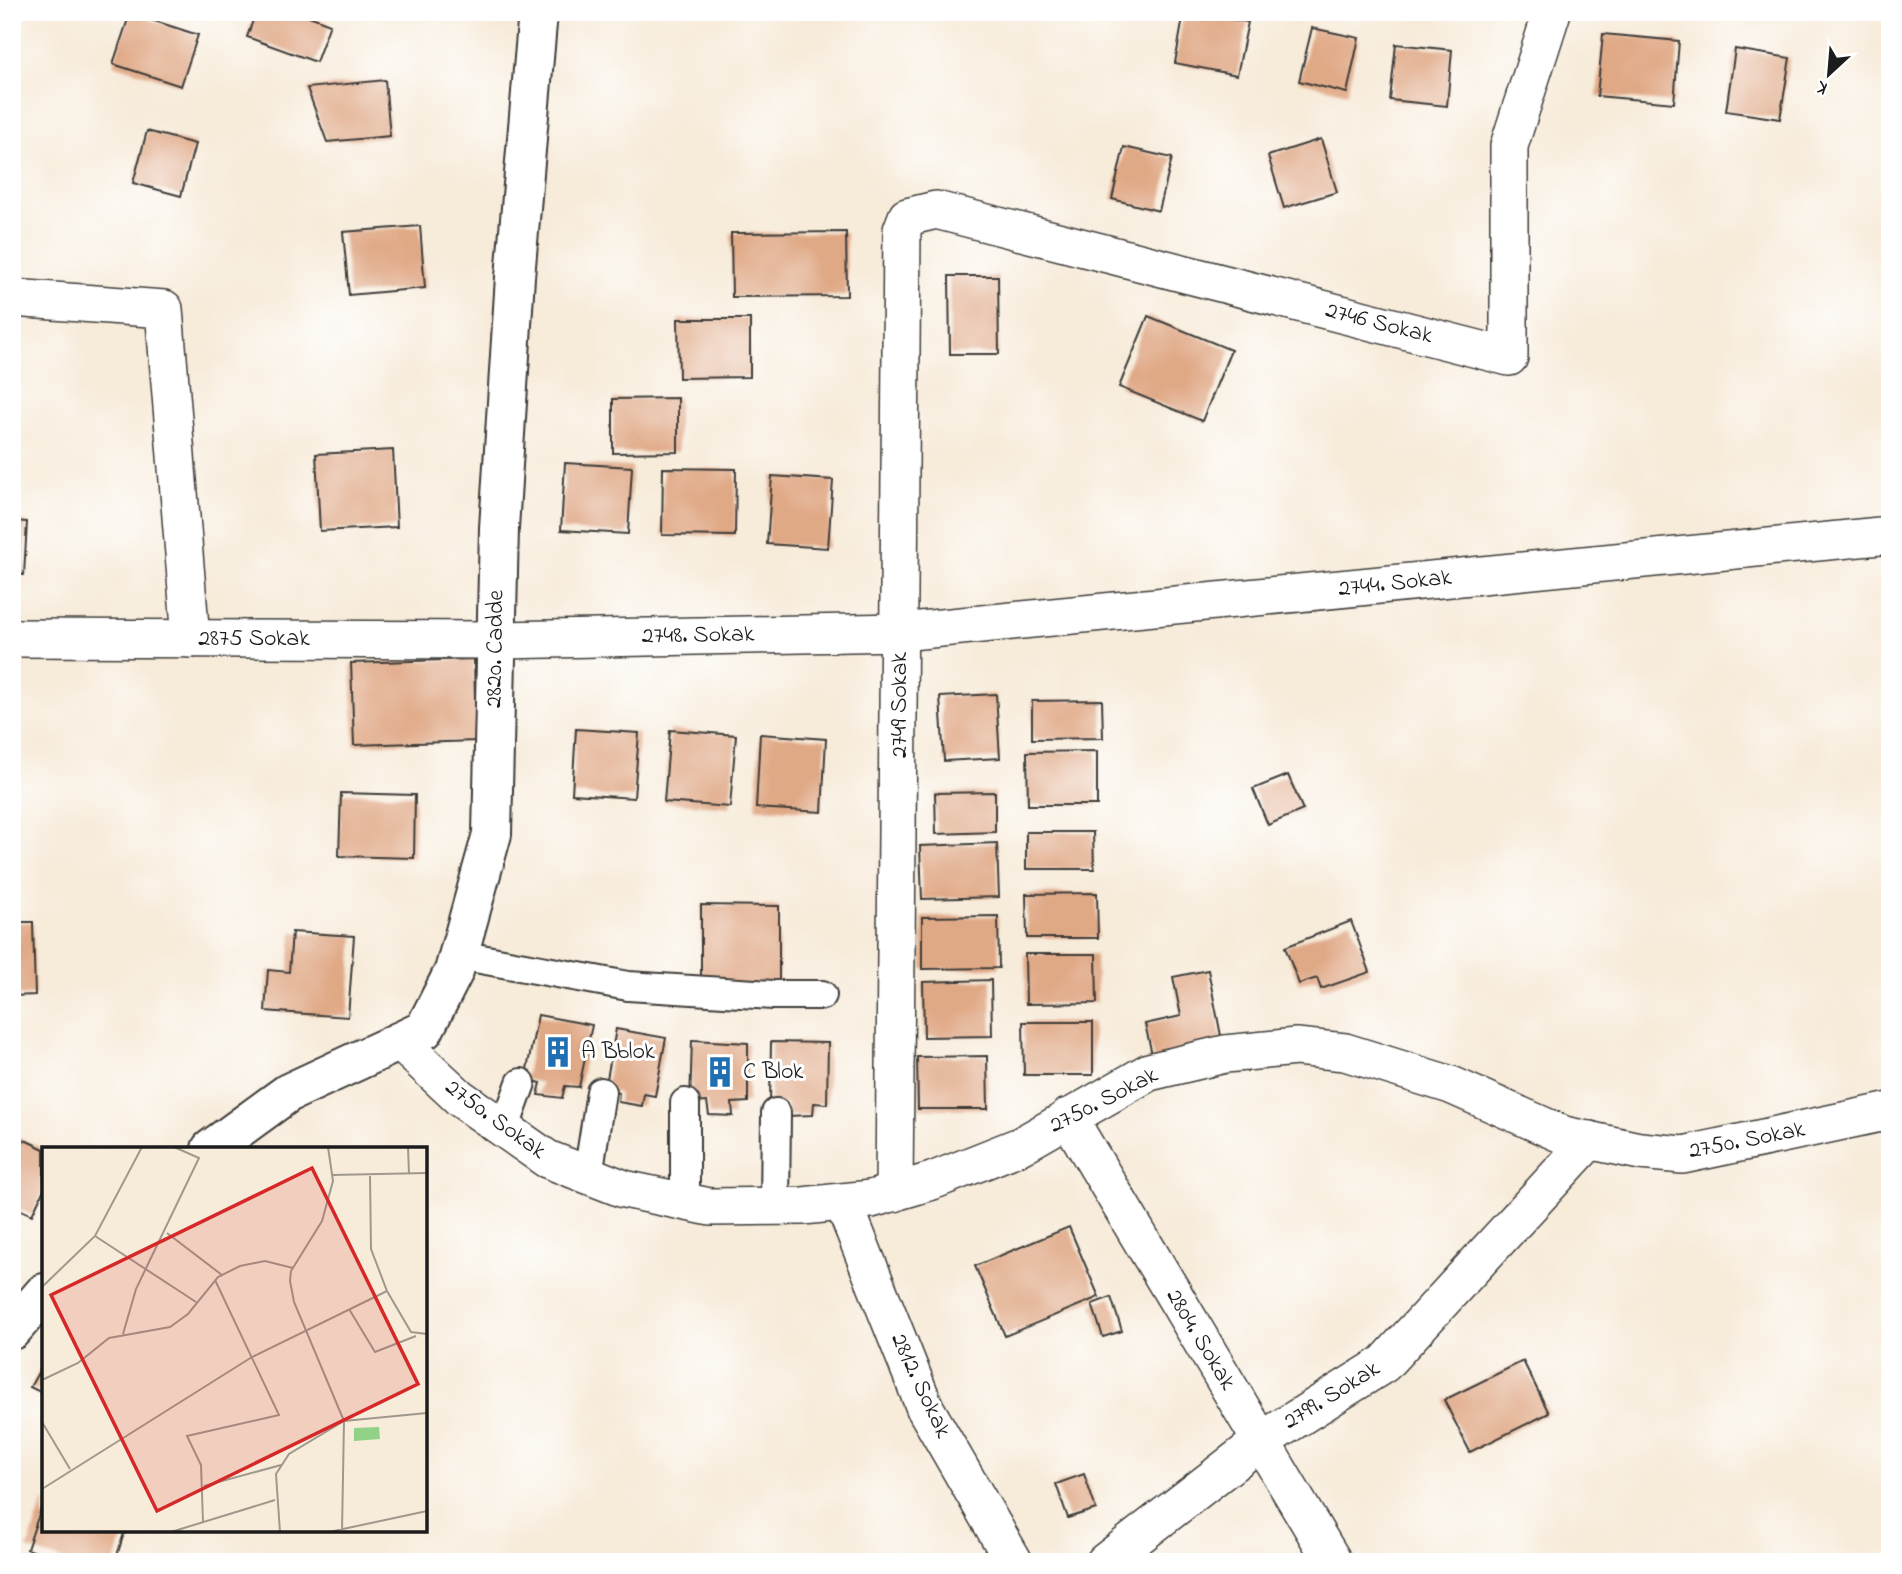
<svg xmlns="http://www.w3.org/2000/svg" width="1902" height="1574" font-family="'Indie Flower',sans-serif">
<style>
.building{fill:#e0a986}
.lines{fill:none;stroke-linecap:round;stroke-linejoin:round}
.pedestrian-casing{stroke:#3d3b38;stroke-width:32}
.minor-casing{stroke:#3d3b38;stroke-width:40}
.tertiary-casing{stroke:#3d3b38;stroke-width:42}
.pedestrian{stroke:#fff;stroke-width:28}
.minor{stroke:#fff;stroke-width:37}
.tertiary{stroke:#fff;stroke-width:38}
.labels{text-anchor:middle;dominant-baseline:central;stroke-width:6;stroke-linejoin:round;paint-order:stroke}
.street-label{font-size:24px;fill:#1c1c1c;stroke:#fff}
.poi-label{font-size:24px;fill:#1c1c1c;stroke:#fff;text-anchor:start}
.inset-road{fill:none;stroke:#9f988d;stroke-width:2}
.view{fill:#d62828;fill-opacity:0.15;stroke:#d62828;stroke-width:3.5}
.inset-edge{fill:none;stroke:#1c1c1c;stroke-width:3.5}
</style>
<rect width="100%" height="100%" fill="#fff"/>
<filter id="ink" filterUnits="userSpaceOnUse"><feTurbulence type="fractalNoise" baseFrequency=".0143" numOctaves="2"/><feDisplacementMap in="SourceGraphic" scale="14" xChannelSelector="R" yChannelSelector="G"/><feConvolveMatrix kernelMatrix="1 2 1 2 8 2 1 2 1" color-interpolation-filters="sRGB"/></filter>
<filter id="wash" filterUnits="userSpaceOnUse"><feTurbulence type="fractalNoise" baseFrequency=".00686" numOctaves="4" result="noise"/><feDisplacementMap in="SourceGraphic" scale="28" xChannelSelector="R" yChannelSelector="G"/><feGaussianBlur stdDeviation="1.57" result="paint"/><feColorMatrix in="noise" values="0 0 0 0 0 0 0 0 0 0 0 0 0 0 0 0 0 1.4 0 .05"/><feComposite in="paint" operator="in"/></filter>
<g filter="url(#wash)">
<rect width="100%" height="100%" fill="#f7ebd9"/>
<g id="blocks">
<g class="building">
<polygon points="256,12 299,12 330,24 316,62 247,37"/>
<polygon points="1184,12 1248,22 1237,75 1175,63"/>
<polygon points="130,13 198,35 181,86 113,64"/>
<polygon points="1312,28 1359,38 1347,93 1299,81"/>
<polygon points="1603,34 1679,41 1674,103 1597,96"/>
<polygon points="1396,44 1452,50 1447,106 1390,100"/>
<polygon points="1735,49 1790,58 1780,119 1726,111"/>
<polygon points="385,80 390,136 327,142 307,88"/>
<polygon points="12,116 18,117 13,134 12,134"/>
<polygon points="147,131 195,144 181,196 133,183"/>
<polygon points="1321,139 1337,192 1284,208 1268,156"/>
<polygon points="1124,147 1172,158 1159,211 1112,199"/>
<polygon points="420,226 425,288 349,295 343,232"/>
<polygon points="846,232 847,296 732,297 731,233"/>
<polygon points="949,276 998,276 999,354 950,354"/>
<polygon points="1148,316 1231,350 1202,421 1119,387"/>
<polygon points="678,319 750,319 750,377 679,378"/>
<polygon points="678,398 678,452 613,453 613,399"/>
<polygon points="393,450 397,527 320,531 316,454"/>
<polygon points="565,463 632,467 628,534 561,530"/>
<polygon points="663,468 736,469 735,536 662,535"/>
<polygon points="772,476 833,480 828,548 767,544"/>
<polygon points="12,521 27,522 24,575 12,574"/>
<polygon points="474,659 476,741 354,745 351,663"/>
<polygon points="996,694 1000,758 944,761 940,697"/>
<polygon points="1102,700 1103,738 1032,739 1032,701"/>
<polygon points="576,729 639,733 634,798 572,794"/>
<polygon points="670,730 736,735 730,807 664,802"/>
<polygon points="760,734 826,739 822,812 756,808"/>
<polygon points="1097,751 1097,805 1028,805 1027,752"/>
<polygon points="1288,775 1303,810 1268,825 1253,789"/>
<polygon points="995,792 995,832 936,834 935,793"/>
<polygon points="341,793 415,795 414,858 339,856"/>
<polygon points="1026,832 1093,832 1094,869 1026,869"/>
<polygon points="997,843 999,897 922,899 920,846"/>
<polygon points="1097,893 1098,938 1027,938 1026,894"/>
<polygon points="701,905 779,906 779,985 701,984"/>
<polygon points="998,916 999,968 922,969 922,917"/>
<polygon points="1351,921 1370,972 1321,989 1317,978 1299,984 1285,947"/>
<polygon points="12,922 33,922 35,995 12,996"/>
<polygon points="292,932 354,936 348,1017 265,1011 268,970 289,972"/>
<polygon points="1025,954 1096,954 1097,1003 1026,1004"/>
<polygon points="1208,970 1223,1046 1154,1063 1145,1024 1181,1016 1173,977"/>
<polygon points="991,980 992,1036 924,1037 923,982"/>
<polygon points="538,1015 592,1025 579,1087 565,1086 562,1098 538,1095 541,1083 525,1079"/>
<polygon points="1023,1022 1093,1022 1093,1075 1024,1075"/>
<polygon points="616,1029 666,1038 655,1096 644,1094 642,1106 618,1102 619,1093 605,1090"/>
<polygon points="692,1040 748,1043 748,1102 732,1103 733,1116 709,1115 707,1102 690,1103"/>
<polygon points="771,1042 828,1043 827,1104 814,1103 813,1115 787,1116 786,1104 770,1104"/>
<polygon points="987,1056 988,1109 918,1109 917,1057"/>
<polygon points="12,1134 44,1149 44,1189 32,1215 12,1206"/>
<polygon points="1069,1227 1099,1297 1005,1336 975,1266"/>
<polygon points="1111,1297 1122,1331 1103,1337 1092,1304"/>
<polygon points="1523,1361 1549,1413 1470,1452 1444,1400"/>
<polygon points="44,1362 44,1394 30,1387"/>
<polygon points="1084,1474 1096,1509 1068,1518 1056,1484"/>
<polygon points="44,1500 44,1530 125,1530 115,1562 67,1562 27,1549"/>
</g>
</g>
</g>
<g filter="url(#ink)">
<use href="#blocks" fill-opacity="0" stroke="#3d3b38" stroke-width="2"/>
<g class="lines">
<defs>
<g id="pedestrian">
<polyline points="459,955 628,986 773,995 822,995"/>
<polyline points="685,1103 685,1202"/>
<polyline points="504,1130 521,1083"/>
<polyline points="588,1175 601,1092"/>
<polyline points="775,1206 776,1113"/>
</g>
<g id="minor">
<polyline points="12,298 164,309 191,639"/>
<polyline points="12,638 496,640 900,632 1890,535"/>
<polyline points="399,1041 460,1098 547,1159 624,1189 710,1207 803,1206 871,1199 932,1181 1020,1146 1149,1072 1225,1054 1296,1047 1345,1052 1451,1085 1564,1135 1640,1151 1683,1155 1890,1111"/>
<polyline points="1068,1117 1333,1562"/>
<polyline points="894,1193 902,230 907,217 936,210 1509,357 1509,146 1552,12"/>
<polyline points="843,1202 925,1408 1014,1562"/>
<polyline points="1105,1562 1261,1441 1384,1364 1590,1140"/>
</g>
<g id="tertiary">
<polyline points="211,1149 288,1093 424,1030 454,971 492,834 499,528 515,277 538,12"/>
<polyline points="12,1330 44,1293"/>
</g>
</defs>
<use href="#pedestrian" class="pedestrian-casing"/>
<use href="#minor" class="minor-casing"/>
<use href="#tertiary" class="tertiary-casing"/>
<use href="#pedestrian" class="pedestrian"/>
<use href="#minor" class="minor"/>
<use href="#tertiary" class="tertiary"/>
</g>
</g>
<defs>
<symbol id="building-bare" viewBox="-9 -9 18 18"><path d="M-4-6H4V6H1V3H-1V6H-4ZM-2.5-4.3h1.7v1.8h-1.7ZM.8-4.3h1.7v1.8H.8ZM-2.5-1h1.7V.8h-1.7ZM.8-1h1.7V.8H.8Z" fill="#1f6fb2" stroke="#fff" stroke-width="2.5" paint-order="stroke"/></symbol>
</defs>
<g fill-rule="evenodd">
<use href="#building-bare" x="536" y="1030" width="44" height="44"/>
<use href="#building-bare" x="698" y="1050" width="44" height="44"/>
</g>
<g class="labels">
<g class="street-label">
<text transform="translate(1379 324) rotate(14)">2746 Sokak</text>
<text transform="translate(1395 584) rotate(-6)">2744. Sokak</text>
<text transform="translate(698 636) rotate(-1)">2748. Sokak</text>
<text x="254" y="639">2875 Sokak</text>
<text transform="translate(496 649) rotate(-89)">2820. Cadde</text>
<text transform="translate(900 705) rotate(-90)">2749 Sokak</text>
<text transform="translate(1104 1101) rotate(-27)">2750. Sokak</text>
<text transform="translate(495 1120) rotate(36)">2750. Sokak</text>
<text transform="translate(1747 1141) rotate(-11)">2750. Sokak</text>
<text transform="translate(1200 1340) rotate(59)">2804. Sokak</text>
<text transform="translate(920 1386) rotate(65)">2812. Sokak</text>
<text transform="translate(1332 1396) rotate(-32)">2799. Sokak</text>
</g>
<g class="poi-label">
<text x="581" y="1052">A Bblok</text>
<text x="743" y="1072">C Blok</text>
</g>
</g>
<g transform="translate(42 1147)">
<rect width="385" height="385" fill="#f7ebd9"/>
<path d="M337,280L338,292L312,294V281Z" fill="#92d188"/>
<path class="inset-road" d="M286,0L291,34L280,74L249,124L248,134L252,155L302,274L300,385M366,0L367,27M290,28L385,26M328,29L329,102L345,144L369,185L385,187M125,86L180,128M53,89L154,155M0,140L53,89L100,0M307,162L333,205L374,189M81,187L94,142L157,11L132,0M0,233L36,216L67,191L128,180L146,167L176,130L198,119L223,114L251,121M0,275L28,322M162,339L239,318M0,342L210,210L345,144M161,375L159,318L145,289L237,268L173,133M129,385L233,353M238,385L234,327L247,307L302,274L385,266M287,385L385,364"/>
<path class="view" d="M270,21L376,237L115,364L9,148Z"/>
<rect width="385" height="385" class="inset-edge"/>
</g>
<rect width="1902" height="1574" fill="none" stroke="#fff" stroke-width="42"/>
<g transform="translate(1829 74) rotate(206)" stroke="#ffffff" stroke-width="5" paint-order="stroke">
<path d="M0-5L12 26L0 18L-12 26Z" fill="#1c1c1c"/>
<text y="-10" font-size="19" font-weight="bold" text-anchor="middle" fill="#1c1c1c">K</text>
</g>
</svg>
